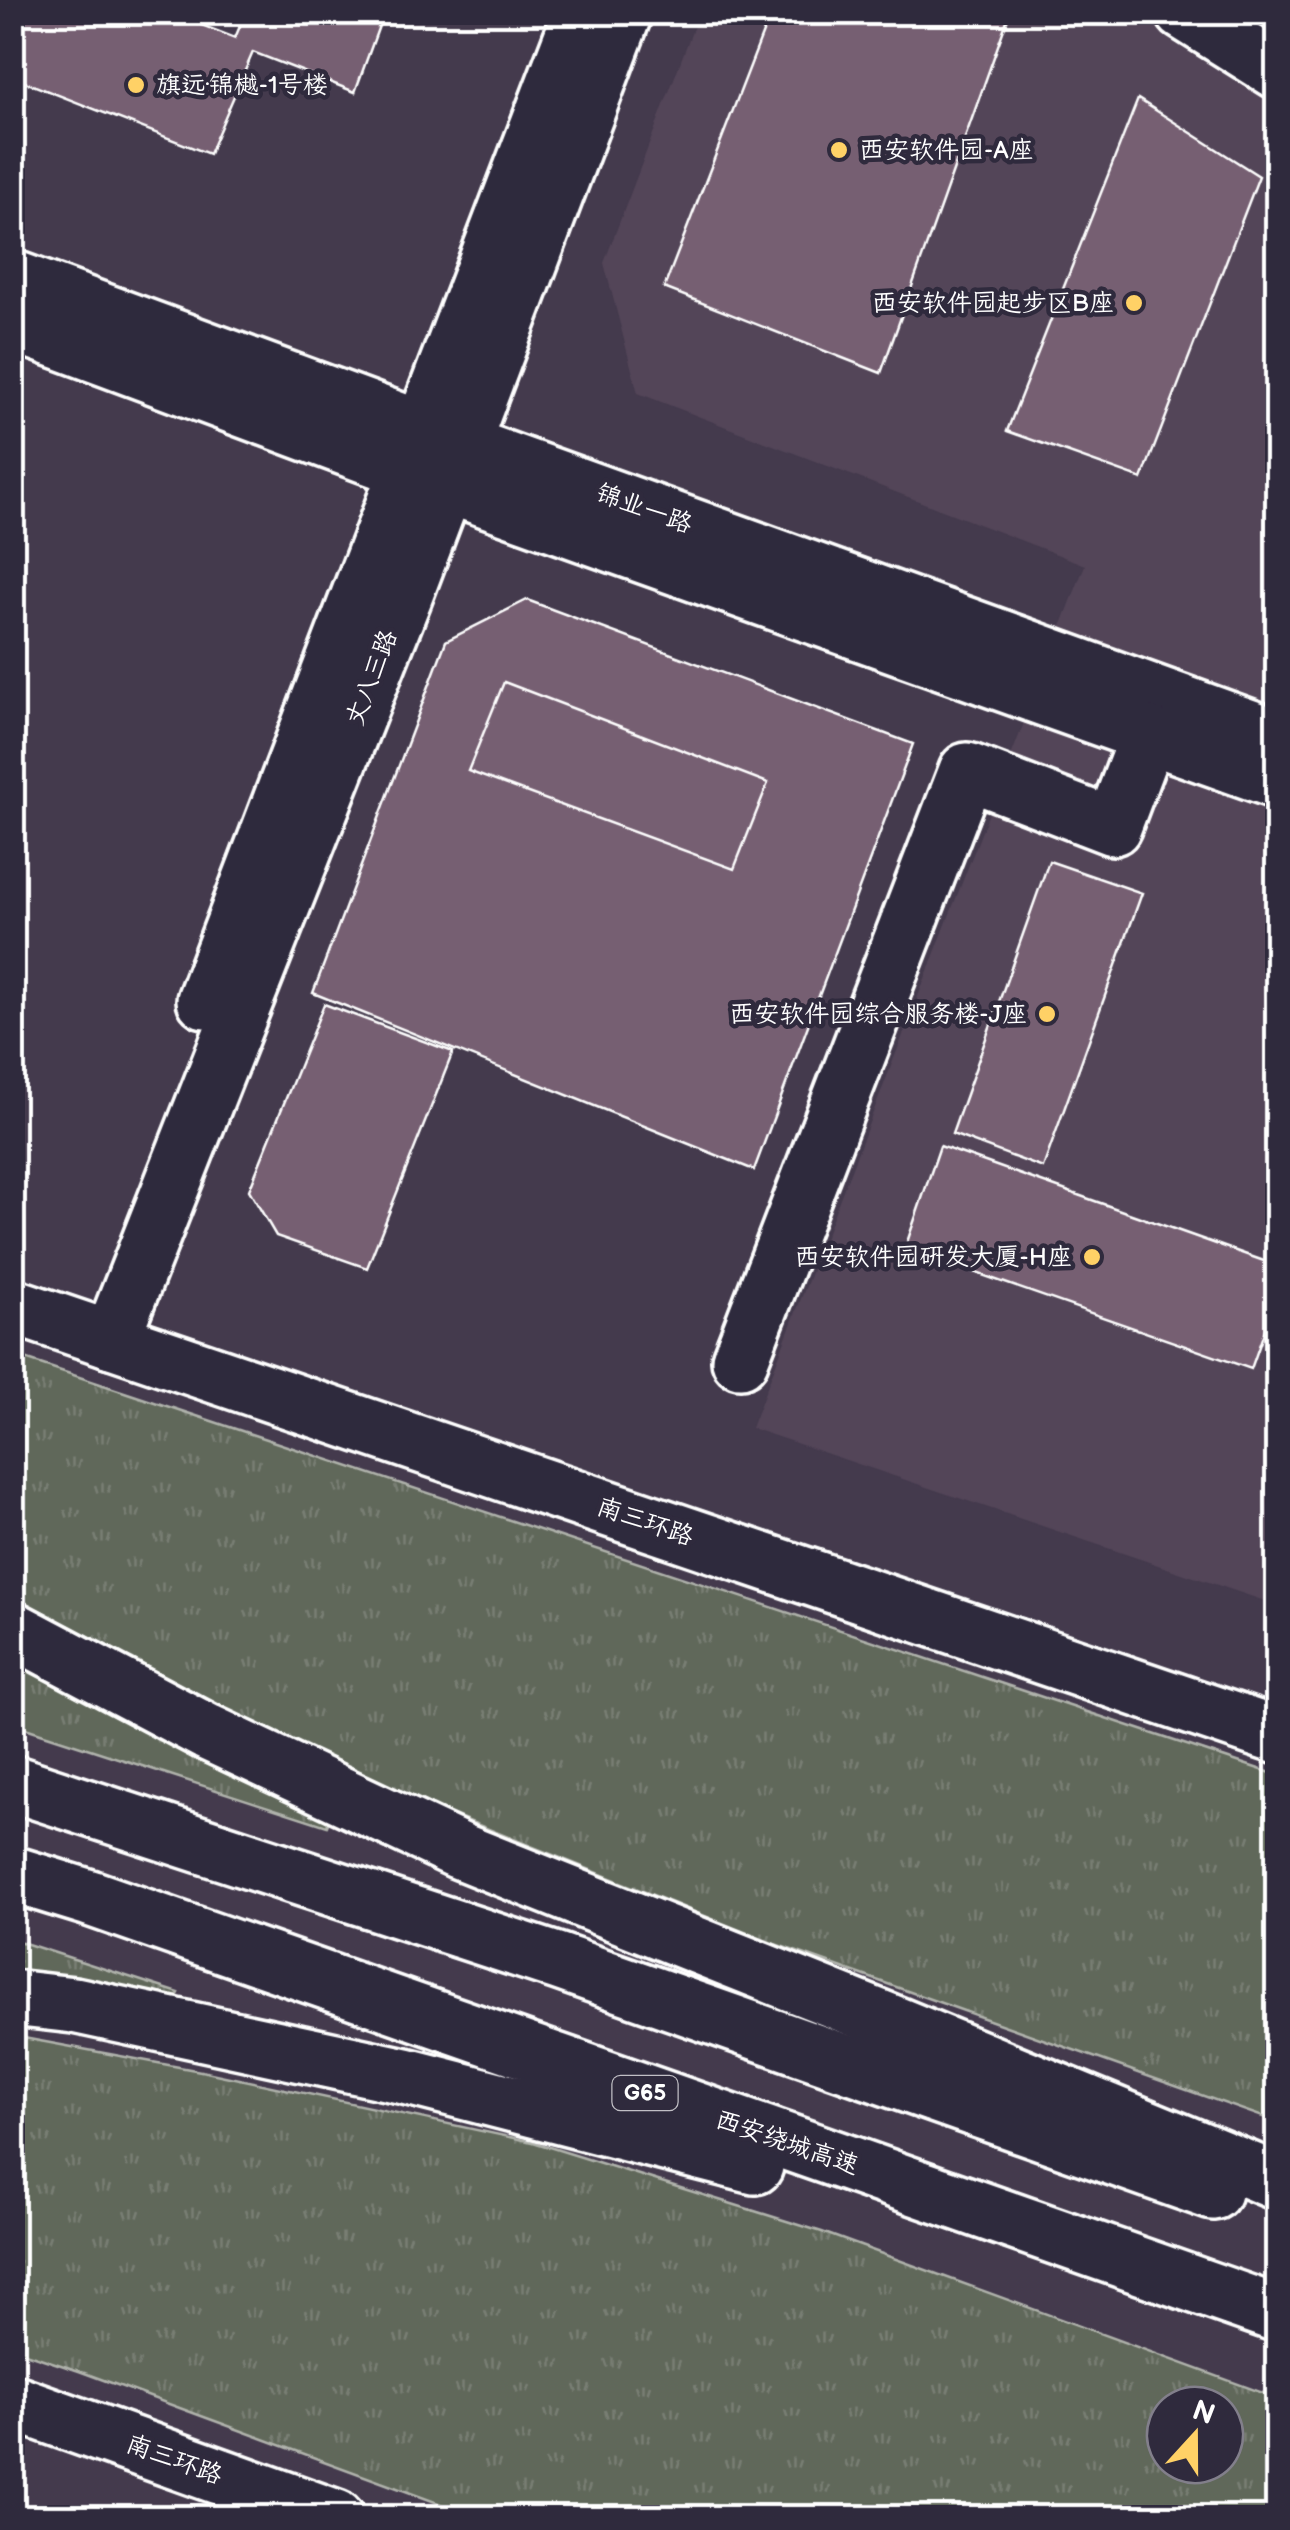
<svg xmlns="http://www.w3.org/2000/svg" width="1290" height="2530" font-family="'Balsamiq Sans','LXGW WenKai TC',sans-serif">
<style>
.built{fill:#534558}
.grass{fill:url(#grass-tufts);stroke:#b0b3ac;stroke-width:2.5;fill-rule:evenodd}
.building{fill:#765e72;stroke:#fff;stroke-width:2.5}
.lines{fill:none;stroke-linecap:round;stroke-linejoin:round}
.minor-casing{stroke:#fff;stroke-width:62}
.highway-casing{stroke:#fff;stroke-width:62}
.minor{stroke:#2f2a3d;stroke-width:55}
.highway{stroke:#2f2a3d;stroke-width:55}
.poi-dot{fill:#ffd166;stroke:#2f2a3d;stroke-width:4}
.labels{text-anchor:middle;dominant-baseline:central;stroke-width:9;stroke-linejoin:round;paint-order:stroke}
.shield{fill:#2f2a3d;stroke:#c1bfc5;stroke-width:2.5}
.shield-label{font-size:22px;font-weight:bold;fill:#fff}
.poi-label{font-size:25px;fill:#fff;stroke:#2f2a3d;text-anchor:end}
.street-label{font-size:25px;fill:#fff;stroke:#2f2a3d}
</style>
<defs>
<pattern id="grass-tufts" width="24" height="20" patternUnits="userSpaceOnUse" patternTransform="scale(2.5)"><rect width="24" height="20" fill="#60675a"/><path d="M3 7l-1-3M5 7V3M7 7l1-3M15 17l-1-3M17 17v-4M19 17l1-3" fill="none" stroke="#787e73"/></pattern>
</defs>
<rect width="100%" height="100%" fill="#443a4d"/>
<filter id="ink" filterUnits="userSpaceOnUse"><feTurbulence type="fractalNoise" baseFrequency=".01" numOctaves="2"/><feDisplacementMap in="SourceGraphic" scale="20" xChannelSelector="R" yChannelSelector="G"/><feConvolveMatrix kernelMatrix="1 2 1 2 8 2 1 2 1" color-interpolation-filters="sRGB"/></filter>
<g filter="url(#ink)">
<polygon class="built" points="699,13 1133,13 1277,99 1277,1605 751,1428 1085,565 638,393 604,263"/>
<g class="grass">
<polygon points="13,1355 1277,1775 1277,2122 775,1944 389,1789 49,1622 13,1601"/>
<polygon points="12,1662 220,1764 331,1815 327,1826 13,1724"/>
<polygon points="12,1939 179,1993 172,2008 13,1984"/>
<path d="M13,2036L206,2072L533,2142L822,2232L1277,2398V2517H476L79,2371L13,2349ZM1165,2405H1225V2465H1165Z"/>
</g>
<g class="building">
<polygon points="12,12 168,12 235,38 246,12 384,12 355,92 253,52 209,154 12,77"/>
<polygon points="771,12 1010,12 881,373 664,288"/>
<polygon points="1138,99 1259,176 1142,479 1007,431"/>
<polygon points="527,600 913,744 754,1170 313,993 446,641"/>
<polygon points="504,682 768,783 734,869 468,771"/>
<polygon points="1049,861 1142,893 1043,1168 952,1134"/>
<polygon points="324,1004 453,1052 367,1268 276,1236 249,1190"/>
<polygon points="940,1146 1278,1266 1278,1293 1251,1369 905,1248"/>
</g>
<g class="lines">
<defs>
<g id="minor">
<polyline points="1184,12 1278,71"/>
<polyline points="12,278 462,444 1278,738"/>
<polyline points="12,323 447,485 1278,781"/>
<polyline points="205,1000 582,12"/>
<polyline points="111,1340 405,594 624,12"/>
<polyline points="740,1360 967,771 1113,827 1148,734"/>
</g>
<g id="highway">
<polyline points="12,1306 1278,1736"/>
<polyline points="12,1629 207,1732 460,1851 882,2019 1278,2182"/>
<polyline points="12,1783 559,1962 1213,2192"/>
<polyline points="12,1874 90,1898 1278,2314"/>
<polyline points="12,1998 74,2005 405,2076 755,2166"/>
<polyline points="12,2402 336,2518"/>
</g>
</defs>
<use href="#minor" class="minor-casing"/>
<use href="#highway" class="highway-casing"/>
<use href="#minor" class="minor"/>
<use href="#highway" class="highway"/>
</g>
</g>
<g class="poi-dot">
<circle cx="136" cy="85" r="10"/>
<circle cx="839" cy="150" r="10"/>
<circle cx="1134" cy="303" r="10"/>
<circle cx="1047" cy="1014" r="10"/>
<circle cx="1092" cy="1257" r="10"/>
</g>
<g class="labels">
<rect class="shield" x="612.5" y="2076" width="65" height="34" rx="8"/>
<g class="shield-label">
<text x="645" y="2093">G65</text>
</g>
<g class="poi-label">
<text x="156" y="85" text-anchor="start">旗远·锦樾-1号楼</text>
<text x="859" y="150" text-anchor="start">西安软件园-A座</text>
<text x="1114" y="303">西安软件园起步区B座</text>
<text x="1027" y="1014">西安软件园综合服务楼-J座</text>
<text x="1072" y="1257">西安软件园研发大厦-H座</text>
</g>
<g class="street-label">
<text transform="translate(644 509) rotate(20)">锦业一路</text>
<text transform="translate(372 678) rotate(-69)">丈八三路</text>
<text transform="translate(645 1522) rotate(19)">南三环路</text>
<text transform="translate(787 2143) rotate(19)">西安绕城高速</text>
<text transform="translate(174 2460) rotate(20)">南三环路</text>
</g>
</g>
<rect width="1290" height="2530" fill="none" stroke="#2f2a3d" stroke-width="50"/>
<rect x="25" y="25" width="1240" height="2480" fill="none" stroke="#fff" stroke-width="4" filter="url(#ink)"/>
<g transform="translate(1195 2435) rotate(21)"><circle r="48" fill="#2f2a3d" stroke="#827f8b" stroke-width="2.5"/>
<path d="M0-8L18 38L0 25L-18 38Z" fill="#ffd166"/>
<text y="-15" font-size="28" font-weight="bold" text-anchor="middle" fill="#ffffff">N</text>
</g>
</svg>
